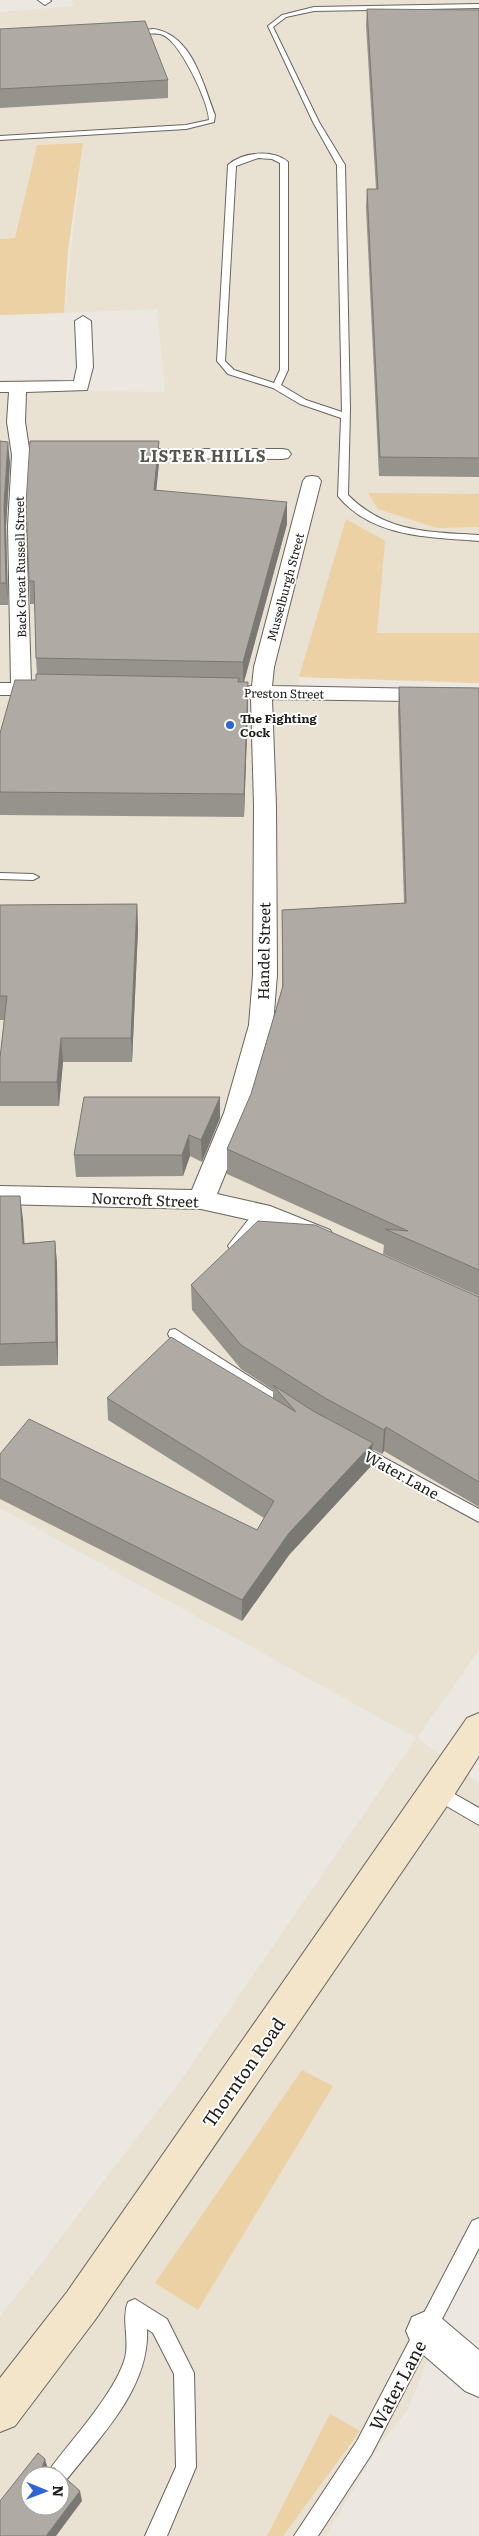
<svg xmlns="http://www.w3.org/2000/svg" width="479" height="2536" font-family="Literata,serif">
<style>
.built{fill:#e9e1d2;fill-rule:evenodd}
.green{fill:#ebd1a3}
.lines{fill:none;stroke-linecap:round;stroke-linejoin:round}
.lane-casing{stroke:#69655f;stroke-width:2}
.street-casing{stroke:#69655f;stroke-width:2}
.secondary-casing{stroke:#69655f;stroke-width:2}
.lane{fill:#fff;fill-rule:evenodd}
.street{fill:#fff;fill-rule:evenodd}
.secondary{fill:#f3e5c9;fill-rule:evenodd}
.wall{fill:#96938d}
.shaded-wall{fill:#7a7873}
.building{fill:#afaba4;stroke:#7a7873}
.poi-dot{fill:#2d66d4;stroke:#fff;stroke-width:2}
.labels{text-anchor:middle;dominant-baseline:central;stroke-width:4;stroke-linejoin:round;paint-order:stroke}
.far-street-label{font-size:12px;fill:#21201d;stroke:#fff}
.far-poi-label{font-size:12px;font-weight:bold;fill:#21201d;stroke:#fff;text-anchor:start}
.street-label{font-size:15px;fill:#21201d;stroke:#fff}
.far-district-label{font-size:16px;font-weight:bold;letter-spacing:1px;fill:#58544e;stroke:#fff}
.near-street-label{font-size:18px;fill:#21201d;stroke:#fff}
</style>
<rect width="100%" height="100%" fill="#ece8e1"/>
<path class="built" d="M71,0H479V683L299,677L297,700L479,704V1650L417,1738L479,1783V2236L407,2411L381,2443L326,2536H0V2317L181,2080L416,1738L0,1508V380L55,379L92,391L165,392L157,309L64,313L83,143L37,145L15,238L0,239V12L74,6ZM30,2476H60V2506H30Z"/>
<g class="green">
<polygon points="83,143 68,251 64,313 0,315 0,239 15,238 37,145"/>
<polygon points="368,493 479,494 479,527 437,528 378,509"/>
<polygon points="346,519 385,541 377,633 479,633 479,683 299,677"/>
<polygon points="302,2070 333,2086 198,2310 155,2283"/>
<polygon points="330,2414 360,2431 283,2536 267,2536"/>
</g>
<g class="lines">
<defs>
<g id="lane">
<path d="M479,4V8L314,11L286,17L273,27L319,122L345,165L350,409L348,495C386,533 429,532 479,535V541C430,537 372,538 338,496L341,418L300,404L273,388L228,374L217,361L228,165C242,152 273,149 288,162V370L281,385L306,400L342,412L337,165L313,122L268,26L282,15L314,7ZM258,158L272,159L280,163V370L274,383L234,370L225,361L236,166Z"/>
<path d="M153,29C192,34 203,84 215,115L214,122L186,129L0,140V136L186,125L209,120C209,102 180,42 163,35C152,31 137,37 128,32Z"/>
<polygon points="0,873 33,874 39,877 33,880 0,879"/>
<polygon points="261,1208 266,1210 268,1213 266,1216 240,1249 230,1249 228,1246 230,1243 256,1210"/>
<polygon points="175,1329 294,1405 296,1409 294,1413 284,1413 170,1338 168,1334 170,1330"/>
<polygon points="355,1442 479,1509 479,1522 350,1452 348,1448 350,1444"/>
<polygon points="437,1784 479,1808 479,1825 431,1797 429,1792 431,1787"/>
<polygon points="479,2218 479,2248 371,2455 318,2536 294,2536 357,2441 472,2221"/>
<path d="M135,2299L167,2319L194,2373L196,2467L167,2536H145L176,2467L174,2374L153,2333L147,2329C150,2389 98,2439 64,2483L60,2485V2476H46L50,2469C72,2439 115,2393 125,2358C130,2340 121,2319 128,2302Z"/>
</g>
<g id="street">
<polygon points="38,0 50,0 51,1 45,5"/>
<polygon points="83,316 91,321 93,367 87,390 26,392 25,422 30,455 26,526 31,683 57,685 60,689 57,693 50,695 0,695 0,683 11,683 8,526 12,455 7,422 9,392 0,392 0,382 74,381 77,367 75,321"/>
<polygon points="122,449 282,449 288,450 291,454 288,458 282,459 116,458 113,454 116,450"/>
<polygon points="312,476 318,477 321,481 274,667 272,686 479,690 479,702 272,699 276,806 277,975 273,1025 250,1113 217,1194 270,1206 330,1230 334,1237 330,1244 320,1247 255,1221 201,1209 0,1204 0,1186 192,1190 224,1113 249,1025 253,975 254,806 251,698 236,696 233,692 236,688 252,686 254,667 303,481 306,477"/>
<polygon points="426,2311 440,2317 479,2350 479,2397 465,2391 412,2345 406,2331 412,2317"/>
</g>
<polygon id="secondary" points="479,1713 479,1756 449,1803 95,2320 15,2426 0,2432 0,2378 67,2292 467,1718"/>
</defs>
<use href="#lane" class="lane-casing"/>
<use href="#street" class="street-casing"/>
<use href="#secondary" class="secondary-casing"/>
<use href="#lane" class="lane"/>
<use href="#street" class="street"/>
<use href="#secondary" class="secondary"/>
</g>
<g class="wall">
<polygon points="367,9 479,10 479,477 379,476 366,207 367,189 376,189 366,25"/>
<polygon points="0,29 168,80 168,98 0,108"/>
<polygon points="0,441 10,462 6,526 8,605 0,605"/>
<polygon points="159,441 159,463 156,490 287,524 244,682 248,705 244,817 0,815 0,733 36,680 37,674 36,658 35,604 30,604 29,581"/>
<polygon points="399,687 479,688 479,1296 383,1254 384,1245 227,1174 227,1149 251,1094 282,988 282,910 404,903 398,710"/>
<polygon points="137,904 138,929 132,1062 63,1062 59,1106 0,1106 0,1058 4,1020 0,1020 0,905"/>
<polygon points="220,1097 220,1118 202,1162 190,1156 183,1176 76,1177 74,1155"/>
<polygon points="0,1196 20,1196 24,1243 55,1241 57,1264 58,1365 0,1366"/>
<polygon points="191,1285 479,1297 479,1507 384,1451 382,1454 372,1449 371,1466 289,1555 242,1621 0,1499 0,1454 257,1530 264,1518 108,1420 107,1398 273,1399 273,1390 241,1369 192,1310"/>
</g>
<g class="shaded-wall">
<polygon points="159,441 159,463 154,512 154,490"/>
<polygon points="8,442 10,462 6,526 8,605 6,583 4,505"/>
<polygon points="287,502 287,524 243,685 243,662"/>
<polygon points="248,682 248,705 244,817 244,794"/>
<polygon points="137,904 138,929 132,1062 131,1038"/>
<polygon points="61,1038 63,1062 59,1106 57,1082"/>
<polygon points="220,1097 220,1118 202,1162 201,1140"/>
<polygon points="189,1135 190,1156 183,1176 182,1155"/>
<polygon points="20,1196 23,1219 26,1267 23,1244"/>
<polygon points="55,1241 57,1264 58,1365 56,1342"/>
<polygon points="386,1427 384,1451 382,1454 384,1430"/>
<polygon points="373,1443 371,1466 289,1555 242,1621 242,1600 289,1533"/>
<polygon points="45,2459 48,2469 42,2468"/>
<polygon points="80,2491 82,2501 56,2536 46,2536"/>
</g>
<g class="building">
<polygon points="367,9 479,10 479,458 380,457 367,189 378,189"/>
<polygon points="145,21 168,80 0,89 0,29"/>
<polygon points="0,441 8,442 4,505 6,583 0,583"/>
<polygon points="30,441 159,441 154,490 287,502 243,662 36,658 34,581 29,581 26,504"/>
<polygon points="36,674 239,678 238,682 248,682 244,794 0,792 0,733 15,680 36,680"/>
<polygon points="399,687 479,688 479,1270 385,1229 408,1231 227,1149 251,1094 283,986 282,910 406,903"/>
<polygon points="137,904 131,1038 61,1038 57,1082 0,1082 0,1058 7,996 0,996 0,905"/>
<polygon points="84,1097 220,1097 201,1140 189,1135 182,1155 74,1155"/>
<polygon points="0,1196 20,1196 23,1244 55,1241 56,1342 0,1344"/>
<polygon points="258,1221 315,1225 479,1297 479,1482 386,1427 384,1430 325,1398 241,1345 191,1285"/>
<polygon points="171,1337 296,1412 273,1385 313,1411 373,1443 289,1533 242,1600 0,1478 0,1454 29,1419 257,1530 274,1501 107,1398"/>
<polygon points="38,2453 45,2459 42,2468 55,2468 56,2476 30,2476 30,2506 60,2506 60,2476 58,2476 62,2475 80,2491 46,2536 0,2536 0,2501"/>
</g>
<circle class="poi-dot" cx="230" cy="725" r="5"/>
<g class="labels">
<g class="far-street-label">
<text transform="translate(20 567) rotate(-91)">Back Great Russell Street</text>
<text transform="translate(285 587) rotate(-75)">Musselburgh Street</text>
<text transform="translate(284 693) rotate(1)">Preston Street</text>
</g>
<g class="far-poi-label">
<text x="240" y="718">The Fighting<tspan x="240" dy="14">Cock</tspan></text>
</g>
<g class="street-label">
<text transform="translate(263 951) rotate(-89)">Handel Street</text>
<text transform="translate(145 1199) rotate(2)">Norcroft Street</text>
<text transform="translate(402 1474) rotate(29)">Water Lane</text>
</g>
<g class="far-district-label">
<text x="203" y="455">LISTER HILLS</text>
</g>
<g class="near-street-label">
<text transform="translate(243 2072) rotate(-55)">Thornton Road</text>
<text transform="translate(397 2385) rotate(-62)">Water Lane</text>
</g>
</g>
<g transform="translate(45 2491) rotate(91)"><circle r="24" fill="#ffffff" stroke="#a6a6a5"/>
<path d="M0-4L9 19L0 12L-9 19Z" fill="#2d66d4"/>
<text y="-8" font-size="14" font-weight="bold" text-anchor="middle" fill="#21201d">N</text>
</g>
</svg>
